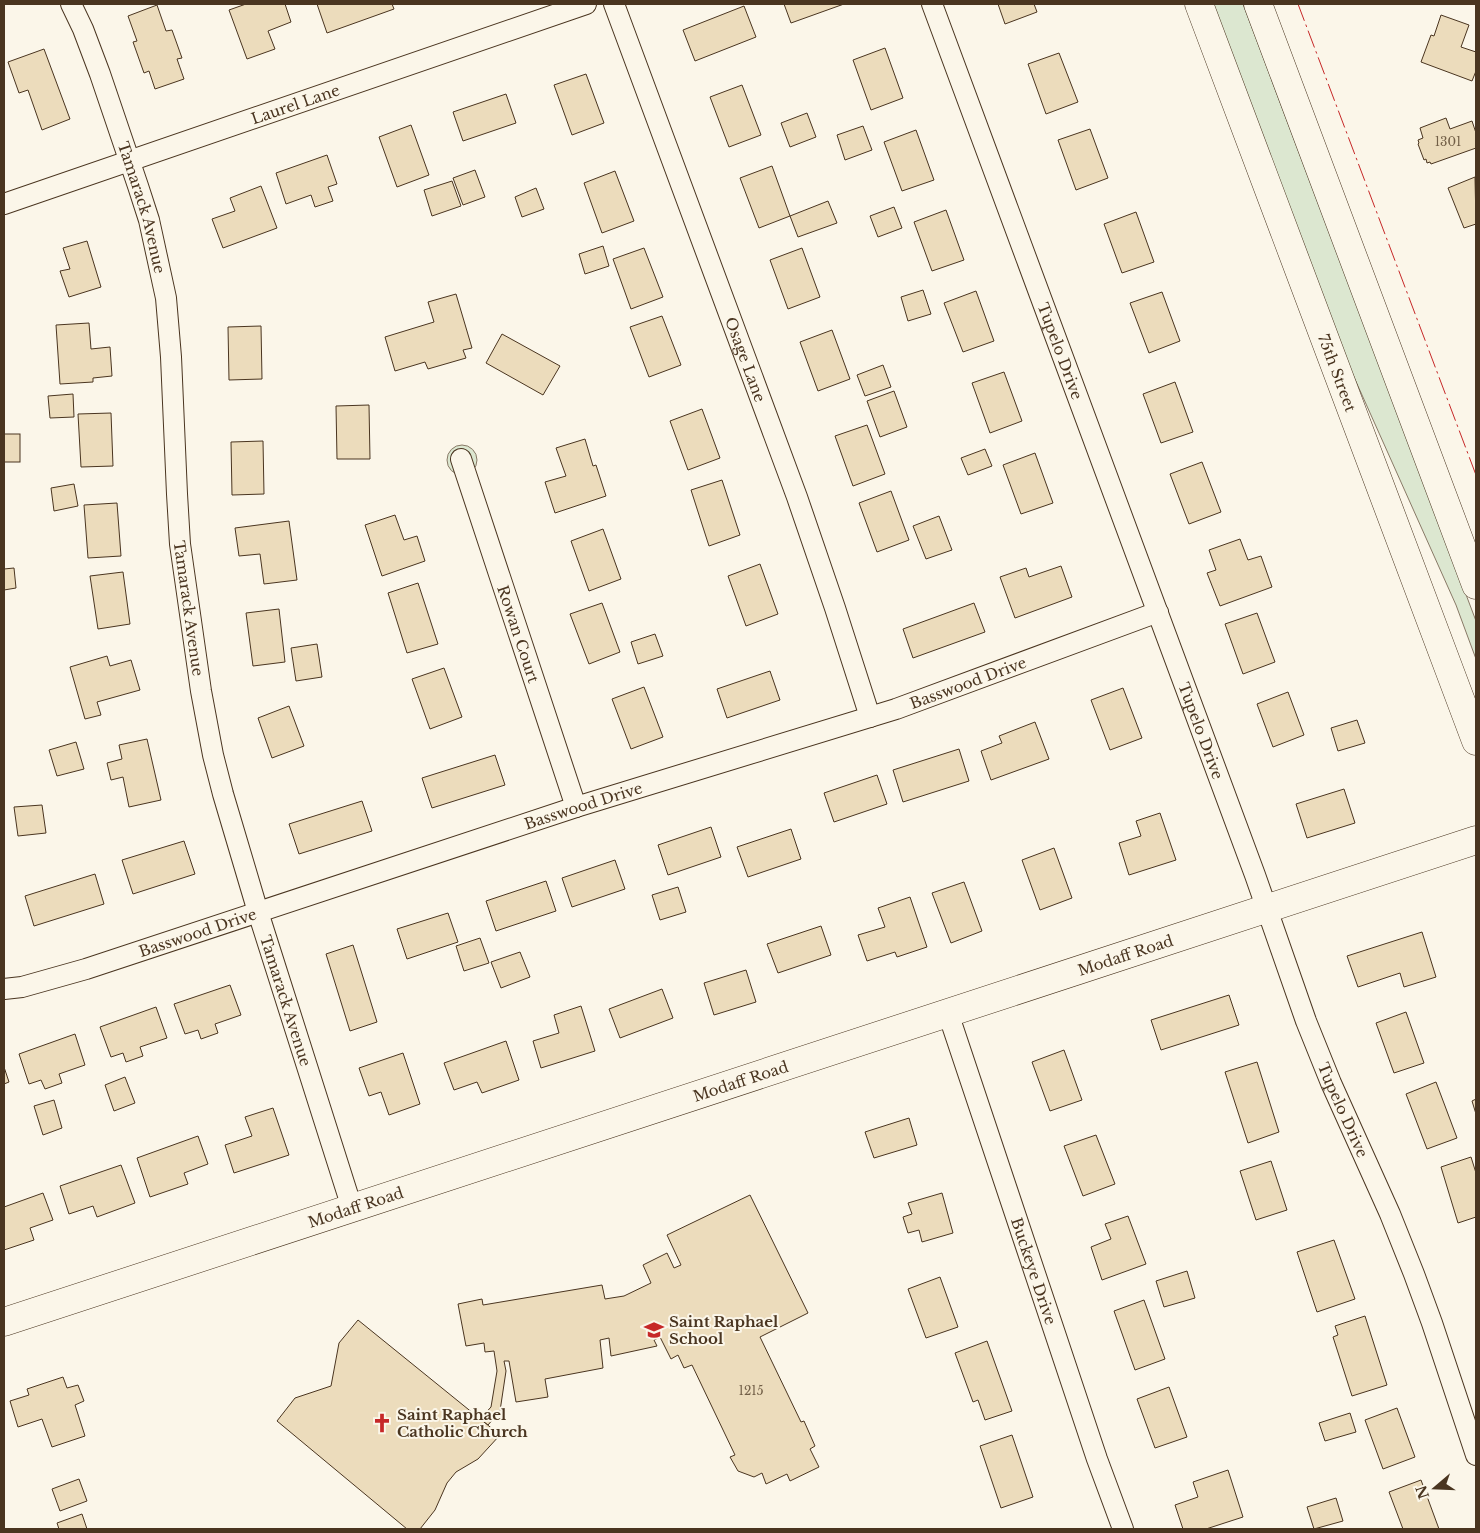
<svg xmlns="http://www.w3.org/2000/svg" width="1480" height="1533" font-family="'Libre Baskerville',serif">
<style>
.green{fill:#dce7d0;stroke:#887966}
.building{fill:#ecdcbc;stroke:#4a3520}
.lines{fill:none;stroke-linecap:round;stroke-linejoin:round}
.street-casing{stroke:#4a3520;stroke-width:22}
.secondary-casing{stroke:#4a3520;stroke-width:29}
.street{stroke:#fbf6e9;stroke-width:20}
.secondary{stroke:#fbf6e9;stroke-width:28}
.power{stroke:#c62828;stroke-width:1;stroke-dasharray:18 4 2.5 4;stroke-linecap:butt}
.labels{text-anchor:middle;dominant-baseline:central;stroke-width:4;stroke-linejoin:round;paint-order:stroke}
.number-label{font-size:12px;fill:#725f47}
.street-label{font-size:15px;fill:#4a3520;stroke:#fbf6e9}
.poi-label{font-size:15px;font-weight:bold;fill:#4a3520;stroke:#fbf6e9;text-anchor:start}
</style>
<rect width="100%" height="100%" fill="#fbf6e9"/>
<g class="green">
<polygon points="1212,4 1243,4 1476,621 1476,659 1456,605 1345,357"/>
<circle cx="462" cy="460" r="15"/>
</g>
<g class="building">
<polygon points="246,4 285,4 291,22 268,31 275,49 247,59 229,10"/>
<polygon points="317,4 392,4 394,9 327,33"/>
<polygon points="784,4 844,4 791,23"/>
<polygon points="998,4 1034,4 1037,12 1005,24"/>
<polygon points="157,5 166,31 172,30 182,58 177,59 184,79 155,89 149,71 144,73 133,42 137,41 128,16"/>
<polygon points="744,6 756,37 695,61 683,30"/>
<polygon points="1441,15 1469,25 1461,47 1476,52 1476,71 1472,81 1421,62 1431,35 1434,36"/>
<polygon points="885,48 903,98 871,110 853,60"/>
<polygon points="44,49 70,119 42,130 28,90 19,93 8,62"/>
<polygon points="1059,53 1078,102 1046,114 1028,64"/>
<polygon points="586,74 604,123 572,135 554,85"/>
<polygon points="742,85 761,135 729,147 710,97"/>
<polygon points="506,94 516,123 463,141 453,112"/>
<polygon points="807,113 816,137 790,147 781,123"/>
<polygon points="1446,118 1450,129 1472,121 1476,133 1476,148 1431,164 1430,162 1427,163 1426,159 1424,160 1418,144 1419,143 1418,140 1423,138 1420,128"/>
<polygon points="411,125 429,175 397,187 379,137"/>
<polygon points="863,126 872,150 845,160 837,135"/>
<polygon points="1090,129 1108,178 1076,190 1058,140"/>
<polygon points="916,130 934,180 902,191 884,142"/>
<polygon points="327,155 337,184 328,187 333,201 315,207 311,195 286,204 276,173"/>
<polygon points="772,166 790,216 759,228 740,178"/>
<polygon points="475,170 485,197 463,205 453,178"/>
<polygon points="615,171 634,221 602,233 584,183"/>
<polygon points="1475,177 1476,224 1464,228 1448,188"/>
<polygon points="452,181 461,206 432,216 424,190"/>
<polygon points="261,186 277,228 223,248 212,219 235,211 230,198"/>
<polygon points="536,188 544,209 522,217 515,197"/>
<polygon points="828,201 837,223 798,237 790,216"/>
<polygon points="894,207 902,228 878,237 870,216"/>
<polygon points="946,210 964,260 932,271 914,222"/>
<polygon points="1136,212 1154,262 1122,273 1104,224"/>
<polygon points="87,241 101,287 69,297 60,271 70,269 63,248"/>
<polygon points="603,246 609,266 585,274 579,254"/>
<polygon points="644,248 663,297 631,309 613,259"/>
<polygon points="802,248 820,297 788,309 770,260"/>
<polygon points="923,290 931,314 908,321 901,297"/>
<polygon points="976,291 994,341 963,352 944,303"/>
<polygon points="1162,292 1180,341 1149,353 1130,303"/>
<polygon points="456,294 472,348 463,350 466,358 428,369 425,362 395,371 385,337 434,322 428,302"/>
<polygon points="662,316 681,365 649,377 630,327"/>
<polygon points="89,323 91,349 110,347 112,376 93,378 93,382 60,384 56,325"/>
<polygon points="261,326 262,379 229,380 228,327"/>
<polygon points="832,330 850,379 818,391 800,342"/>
<polygon points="502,334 560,366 543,395 486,363"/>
<polygon points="883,365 891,387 865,396 857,375"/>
<polygon points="1004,372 1022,421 990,433 972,383"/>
<polygon points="1175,382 1193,432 1161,443 1143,394"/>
<polygon points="894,391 907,427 880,437 867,401"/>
<polygon points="73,394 74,417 50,418 48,396"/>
<polygon points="369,405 370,459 337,459 336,406"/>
<polygon points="702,409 720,458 688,470 670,421"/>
<polygon points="111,413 113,466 81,467 78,414"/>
<polygon points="867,425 885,474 853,486 835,436"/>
<rect x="4" y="434" width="16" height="28"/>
<polygon points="585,439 593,466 596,465 606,496 555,513 545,482 566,476 556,448"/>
<polygon points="263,441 264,494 232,495 231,442"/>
<polygon points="985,449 992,466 968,475 961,458"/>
<polygon points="1035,453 1053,503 1021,514 1003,465"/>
<polygon points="1202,462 1221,512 1189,524 1170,474"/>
<polygon points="722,480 740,535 709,546 691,490"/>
<polygon points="74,484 78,506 54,511 51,488"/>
<polygon points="891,491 909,540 877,552 859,503"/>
<polygon points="117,503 121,556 88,558 84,505"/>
<polygon points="395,515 404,540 417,536 425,561 382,576 365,525"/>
<polygon points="939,516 952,550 926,559 913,526"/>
<polygon points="289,521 297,580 264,584 260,554 239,556 235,528"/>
<polygon points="603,529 621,579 589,591 571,541"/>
<polygon points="1240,539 1248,560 1261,556 1272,587 1220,606 1207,573 1216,570 1209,550"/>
<polygon points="760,564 778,614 746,626 728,576"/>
<polygon points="1061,566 1072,597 1015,618 1000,577 1026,568 1029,577"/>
<polygon points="14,568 16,588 4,590 4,569"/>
<polygon points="123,572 130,624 98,629 90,576"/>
<polygon points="418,583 438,644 407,653 388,593"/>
<polygon points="602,603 620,652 589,664 570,614"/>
<polygon points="974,603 985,632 913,658 903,629"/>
<polygon points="279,609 285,662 253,666 246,613"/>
<polygon points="1257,613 1275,662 1243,674 1225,624"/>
<polygon points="655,634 663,656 638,664 631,642"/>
<polygon points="317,644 322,677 296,681 291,648"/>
<polygon points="107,656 110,666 131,660 140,690 97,702 101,715 85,719 70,667"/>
<polygon points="444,668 462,717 430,729 412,679"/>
<polygon points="770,671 780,700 727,718 717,689"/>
<polygon points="644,687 663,737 631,749 612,699"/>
<polygon points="1123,688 1142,738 1110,750 1091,700"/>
<polygon points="1288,692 1304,735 1273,747 1257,704"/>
<polygon points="289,706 304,746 272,758 258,718"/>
<polygon points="1357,720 1365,743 1338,751 1331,728"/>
<polygon points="1035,722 1049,759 991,780 981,751 1002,743 999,736"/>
<polygon points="147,739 161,800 129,807 123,777 111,780 107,763 122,759 119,745"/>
<polygon points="76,742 84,769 57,776 49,750"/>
<polygon points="959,749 969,781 903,802 893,770"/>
<polygon points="495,755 505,785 432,808 422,778"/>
<polygon points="877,775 887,804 834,822 824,793"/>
<polygon points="1344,789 1355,823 1307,838 1296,804"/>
<polygon points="362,801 372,831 299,854 289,824"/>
<polygon points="42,805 46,833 18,836 14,807"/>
<polygon points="1160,813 1176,860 1129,875 1119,843 1141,836 1136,821"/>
<polygon points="711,827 721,857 668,875 658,845"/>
<polygon points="791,829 801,859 748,877 737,847"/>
<polygon points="184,841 195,874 133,894 122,860"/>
<polygon points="1054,848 1072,898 1040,910 1022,860"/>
<polygon points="615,860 625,889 572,907 562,878"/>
<polygon points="95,874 104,904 34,926 25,896"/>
<polygon points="546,881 556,911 496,931 486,901"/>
<polygon points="964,882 982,931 951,943 932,893"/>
<polygon points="678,887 686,912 660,920 652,895"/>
<polygon points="910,897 927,947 897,957 895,952 867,961 858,935 885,927 878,908"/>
<polygon points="448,913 458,942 407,959 397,929"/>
<polygon points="821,926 831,955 778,973 767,944"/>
<polygon points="1422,932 1436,977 1404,987 1400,973 1358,987 1347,956"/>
<polygon points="480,938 489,963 464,971 456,946"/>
<polygon points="353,945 377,1022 350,1031 326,954"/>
<polygon points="520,952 530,977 501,988 491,962"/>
<polygon points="746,970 756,1002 714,1015 704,983"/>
<polygon points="230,985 241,1015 215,1024 218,1033 201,1039 198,1030 185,1034 174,1004"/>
<polygon points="662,989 673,1018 620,1038 609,1009"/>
<polygon points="1229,995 1239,1025 1161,1050 1151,1020"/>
<polygon points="581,1006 595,1051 541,1068 533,1041 559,1033 554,1015"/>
<polygon points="156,1007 167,1038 140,1047 143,1056 126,1062 123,1053 111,1057 100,1027"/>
<polygon points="1406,1012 1424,1063 1394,1073 1376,1023"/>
<polygon points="75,1034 85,1065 59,1074 62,1083 45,1089 41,1080 29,1084 19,1054"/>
<polygon points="506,1041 519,1080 482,1093 477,1082 454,1090 444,1063"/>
<polygon points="1064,1050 1082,1100 1050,1111 1032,1062"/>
<polygon points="403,1053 420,1104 389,1115 381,1092 369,1096 359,1068"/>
<polygon points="1257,1062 1279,1132 1248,1143 1225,1072"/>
<polygon points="4,1067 9,1082 4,1084"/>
<polygon points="125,1077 135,1103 114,1111 105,1085"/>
<polygon points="1436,1082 1457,1138 1427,1149 1406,1094"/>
<polygon points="1476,1099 1476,1114 1472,1101"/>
<polygon points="54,1100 62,1128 43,1135 34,1106"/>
<polygon points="273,1108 289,1155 234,1173 225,1145 252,1136 245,1117"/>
<polygon points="909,1118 917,1145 874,1158 865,1132"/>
<polygon points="1096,1135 1115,1184 1083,1196 1064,1146"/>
<polygon points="198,1136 208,1164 184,1173 188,1184 150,1197 137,1158"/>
<polygon points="1471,1157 1476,1173 1476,1217 1458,1223 1441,1167"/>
<polygon points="1271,1161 1287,1210 1256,1220 1240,1171"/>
<polygon points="121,1165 135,1203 97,1217 93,1206 69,1214 60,1186"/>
<polygon points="43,1193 53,1220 30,1228 34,1240 4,1250 4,1207"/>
<polygon points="942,1193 953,1233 922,1242 919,1230 908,1233 903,1217 912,1214 908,1203"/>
<polygon points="750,1195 808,1313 760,1337 801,1422 804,1421 815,1446 810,1449 819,1467 790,1481 787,1474 766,1484 762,1473 754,1477 738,1471 730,1457 735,1455 692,1365 684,1368 678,1355 671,1359 660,1337 654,1340 657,1346 611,1356 609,1338 600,1340 603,1368 545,1379 548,1397 516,1402 509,1361 504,1361 506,1371 500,1411 488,1425 480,1419 491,1407 497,1371 494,1351 485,1352 484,1343 466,1346 458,1304 482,1299 483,1305 602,1285 605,1299 624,1296 651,1283 643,1265 667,1253 674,1268 681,1265 667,1235"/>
<polygon points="1128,1216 1146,1264 1102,1280 1091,1247 1111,1239 1105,1224"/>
<polygon points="1334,1240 1355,1299 1317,1312 1297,1252"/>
<polygon points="1187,1271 1195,1298 1164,1307 1156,1281"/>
<polygon points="940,1277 958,1327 926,1338 908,1289"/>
<polygon points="1144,1300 1165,1359 1135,1370 1114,1311"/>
<polygon points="1365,1316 1387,1385 1352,1396 1333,1337 1338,1335 1335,1326"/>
<polygon points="358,1320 500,1435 478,1459 456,1472 447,1483 435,1510 420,1529 407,1529 277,1421 295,1398 331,1386 339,1343"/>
<polygon points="987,1341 1012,1411 985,1420 978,1400 973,1402 955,1353"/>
<polygon points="63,1377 67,1388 78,1385 84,1401 75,1405 85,1436 52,1447 42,1419 18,1427 10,1401 29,1395 27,1389"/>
<polygon points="1169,1387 1187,1437 1155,1448 1137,1399"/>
<polygon points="1397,1408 1415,1457 1383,1469 1365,1420"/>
<polygon points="1350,1413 1356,1432 1325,1441 1319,1423"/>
<polygon points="1012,1435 1033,1497 1001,1508 980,1446"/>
<polygon points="1228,1470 1243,1517 1206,1529 1183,1529 1175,1505 1198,1497 1193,1482"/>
<polygon points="79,1479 87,1501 60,1511 52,1489"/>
<polygon points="1421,1480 1439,1529 1403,1529 1389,1492"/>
<polygon points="1336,1498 1343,1521 1314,1529 1307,1507"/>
<polygon points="82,1514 87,1529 59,1529 57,1523"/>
</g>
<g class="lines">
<defs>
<g id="street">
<path id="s1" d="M71,4L83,29L100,74L138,186L149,220L166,298L171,357L177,494L180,544L201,691L213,755L223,794L258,912L352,1208"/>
<path id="s2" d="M614,4L797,497L835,608L870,717"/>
<path id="s3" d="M932,4L1255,875L1306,1021L1331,1083L1390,1214L1414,1274L1432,1323L1476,1455"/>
<path id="s4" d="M4,204L586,4"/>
<path id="s5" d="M461,459L576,807"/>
<path id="s6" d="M4,989L22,987L86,969L576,807L896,709L1158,612"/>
<path id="s7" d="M948,1013L1097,1459L1123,1529"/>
</g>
<g id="secondary">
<path id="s8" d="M1199,4L1476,741"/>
<polyline points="1258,4 1476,585"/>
<path id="s9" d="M4,1322L1476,840"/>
</g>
</defs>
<use href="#street" class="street-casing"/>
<use href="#secondary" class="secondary-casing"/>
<use href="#street" class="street"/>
<use href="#secondary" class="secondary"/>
<polyline class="power" points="1298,4 1476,475"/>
</g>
<defs>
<symbol id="school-bare" viewBox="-9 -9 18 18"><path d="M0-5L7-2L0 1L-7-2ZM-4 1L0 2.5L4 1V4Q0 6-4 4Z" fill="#c62828" stroke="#fbf6e9" stroke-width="2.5" paint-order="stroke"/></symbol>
<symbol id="church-bare" viewBox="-9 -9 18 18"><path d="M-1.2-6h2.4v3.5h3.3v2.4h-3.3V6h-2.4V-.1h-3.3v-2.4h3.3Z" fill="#c62828" stroke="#fbf6e9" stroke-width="2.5" paint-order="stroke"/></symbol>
</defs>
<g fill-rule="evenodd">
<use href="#school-bare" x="640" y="1316" width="28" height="28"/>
<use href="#church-bare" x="368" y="1409" width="28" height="28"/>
</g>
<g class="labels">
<g class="number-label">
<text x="1448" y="141">1301</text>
<text x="751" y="1390">1215</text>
</g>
<g class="street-label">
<text stroke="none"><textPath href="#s4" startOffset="308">Laurel Lane</textPath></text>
<text stroke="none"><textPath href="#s1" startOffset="216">Tamarack Avenue</textPath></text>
<text stroke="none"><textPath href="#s3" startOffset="370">Tupelo Drive</textPath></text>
<text stroke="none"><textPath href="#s2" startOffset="379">Osage Lane</textPath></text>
<text stroke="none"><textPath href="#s8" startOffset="394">75th Street</textPath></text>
<text stroke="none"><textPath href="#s1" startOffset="621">Tamarack Avenue</textPath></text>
<text stroke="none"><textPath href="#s5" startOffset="184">Rowan Court</textPath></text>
<text stroke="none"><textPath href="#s6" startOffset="1012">Basswood Drive</textPath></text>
<text stroke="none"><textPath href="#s3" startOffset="775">Tupelo Drive</textPath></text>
<text stroke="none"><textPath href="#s6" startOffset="608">Basswood Drive</textPath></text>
<text stroke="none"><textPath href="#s6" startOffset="202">Basswood Drive</textPath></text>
<text stroke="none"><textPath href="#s9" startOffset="1180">Modaff Road</textPath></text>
<text stroke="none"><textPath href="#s1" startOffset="1026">Tamarack Avenue</textPath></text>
<text stroke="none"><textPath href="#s9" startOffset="775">Modaff Road</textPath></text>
<text stroke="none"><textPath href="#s3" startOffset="1180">Tupelo Drive</textPath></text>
<text stroke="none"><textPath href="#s9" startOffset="370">Modaff Road</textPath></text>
<text stroke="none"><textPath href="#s7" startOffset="272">Buckeye Drive</textPath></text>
</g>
<g class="poi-label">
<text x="669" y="1321">Saint Raphael<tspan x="669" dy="17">School</tspan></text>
<text x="397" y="1414">Saint Raphael<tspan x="397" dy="17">Catholic Church</tspan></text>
</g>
</g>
<rect width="1480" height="1533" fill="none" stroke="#4a3520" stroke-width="10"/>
<g transform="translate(1435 1488) rotate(251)" stroke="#fbf6e9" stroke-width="4" paint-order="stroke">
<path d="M0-4L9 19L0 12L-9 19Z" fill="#4a3520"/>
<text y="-8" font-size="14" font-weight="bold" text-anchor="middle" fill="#4a3520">N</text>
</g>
</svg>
